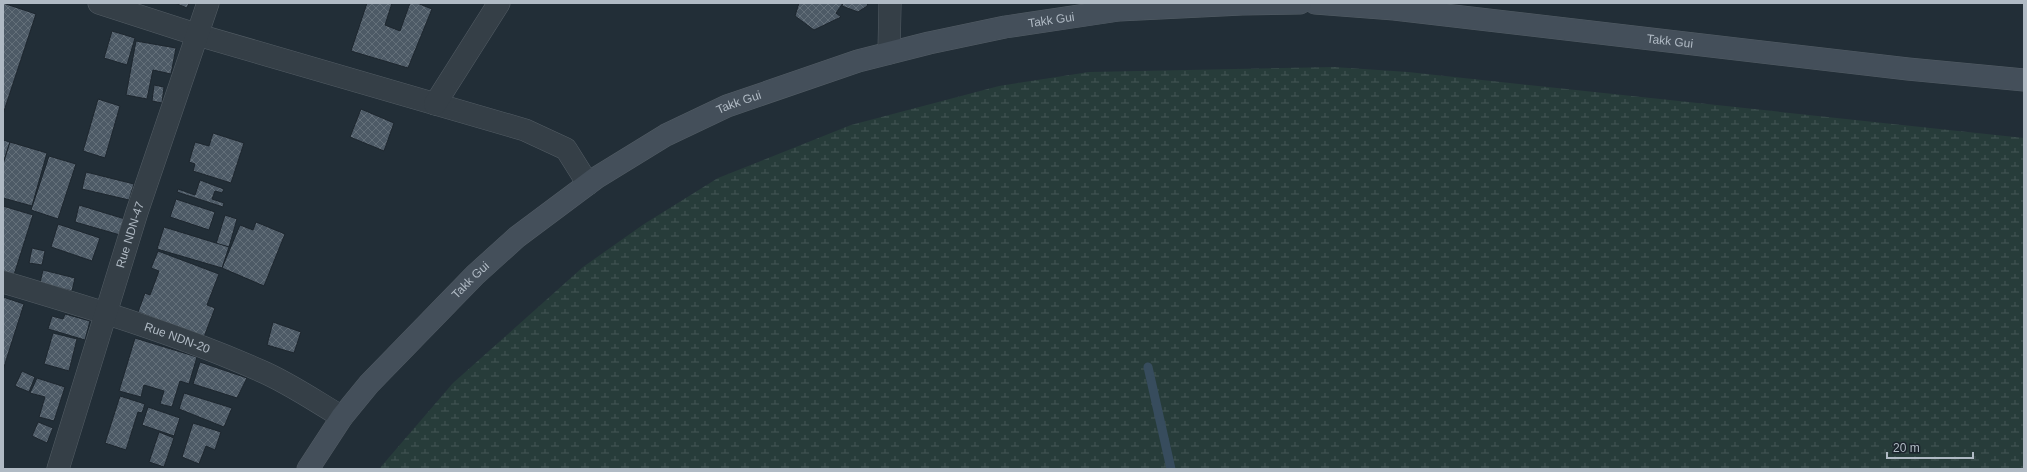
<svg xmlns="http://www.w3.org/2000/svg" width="2027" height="472" font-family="Helvetica,sans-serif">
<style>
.wetland{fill:url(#wetland-marsh)}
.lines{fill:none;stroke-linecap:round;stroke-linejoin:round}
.stream{stroke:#374c5d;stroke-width:9}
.building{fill:url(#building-cross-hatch);stroke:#1d262e}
.street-casing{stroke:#535d65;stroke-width:23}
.secondary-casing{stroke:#535d65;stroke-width:23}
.street{stroke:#353f47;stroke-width:22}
.secondary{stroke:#444f5a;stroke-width:22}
.labels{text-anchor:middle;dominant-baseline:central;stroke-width:3;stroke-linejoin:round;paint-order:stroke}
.street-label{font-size:12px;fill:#b0bac4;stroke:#1b242c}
</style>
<defs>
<pattern id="wetland-marsh" width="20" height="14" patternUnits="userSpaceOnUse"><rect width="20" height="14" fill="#273c3a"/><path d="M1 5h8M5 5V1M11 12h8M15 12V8" fill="none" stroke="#445655"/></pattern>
<pattern id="building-cross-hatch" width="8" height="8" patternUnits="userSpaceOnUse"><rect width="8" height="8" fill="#4d5a66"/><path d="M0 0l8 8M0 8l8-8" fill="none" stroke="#64707a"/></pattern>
</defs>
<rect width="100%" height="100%" fill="#222e37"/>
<polygon class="wetland" points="1334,67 1408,72 2024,138 2024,469 379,469 453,383 583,267 644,224 718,178 851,125 999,86 1089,72"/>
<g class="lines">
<polyline class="stream" points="1148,367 1171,469"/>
</g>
<g class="building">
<polygon points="3,3 36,14 3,114"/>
<polygon points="175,3 189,3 187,8"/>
<polygon points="367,3 392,3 385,25 400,31 410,3 417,3 432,9 408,68 351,51"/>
<polygon points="799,3 843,3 836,13 841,17 814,30 795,16"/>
<polygon points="843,3 868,3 867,6 858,12 842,6"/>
<polygon points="112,31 135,38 127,65 104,58"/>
<polygon points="136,41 176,48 171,74 153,70 147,99 126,95"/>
<polygon points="154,85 164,87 162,103 152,101"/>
<polygon points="98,99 120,106 105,158 83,151"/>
<polygon points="361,109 394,123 384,151 350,137"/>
<polygon points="213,133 244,143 231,183 193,171 195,164 189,162 195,142 209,146"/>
<polygon points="3,140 10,142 3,164"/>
<polygon points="10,142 47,153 32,206 3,198 3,164"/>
<polygon points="49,156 76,164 58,219 31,210"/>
<polygon points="86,172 134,184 129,200 82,189"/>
<polygon points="200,180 224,189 222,193 215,191 212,199 224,203 223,207 177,192 178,189 195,195"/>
<polygon points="176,199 215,212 209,230 170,217"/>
<polygon points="79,205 125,219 120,235 75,222"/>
<polygon points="3,206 33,215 13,278 3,274"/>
<polygon points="225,215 237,219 229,247 216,244"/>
<polygon points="256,222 285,234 264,286 222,268 240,225 253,230"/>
<polygon points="58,224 100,238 92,261 51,247"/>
<polygon points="164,227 229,247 222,268 157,249"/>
<polygon points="32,248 45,251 42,265 29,263"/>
<polygon points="158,251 219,274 207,305 215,308 204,337 138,312 145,293 150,295 159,271 151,268"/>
<polygon points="43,270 75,278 72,291 40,283"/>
<polygon points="3,297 24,304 3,370"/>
<polygon points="65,314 90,321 85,340 48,329 52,316 63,319"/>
<polygon points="273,322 301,332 294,353 267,345"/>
<polygon points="53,333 77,339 69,371 44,364"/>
<polygon points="135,338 197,357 189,384 180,381 172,407 160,404 164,391 144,385 141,397 119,391"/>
<polygon points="200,362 247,378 237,398 193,384"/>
<polygon points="22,371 35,377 29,392 15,386"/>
<polygon points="37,378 65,387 54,421 39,417 45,397 30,393"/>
<polygon points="184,393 232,408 224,427 179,409"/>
<polygon points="120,396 145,404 142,413 138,412 126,450 105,443"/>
<polygon points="148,407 180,418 174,436 142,425"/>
<polygon points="38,422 53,428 47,443 32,436"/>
<polygon points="193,423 221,432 215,450 206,446 199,464 182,457"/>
<polygon points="159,432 174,438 164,467 149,462"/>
</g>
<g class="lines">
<defs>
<g id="street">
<polyline points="99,3 198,35 525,130 566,149 588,184"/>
<polyline points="889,53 890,3"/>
<polyline points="435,104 499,3"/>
<path id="s1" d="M3,282C90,308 178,334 261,371C289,383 315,401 342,417"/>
<path id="s2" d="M58,469L137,212L208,3"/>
</g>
<g id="secondary">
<path id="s3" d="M1315,3L1394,9L1908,69L2024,80"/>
<path id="s4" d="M308,469L342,417L369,384L475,275L517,237L596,178L666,135L727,106L858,61L929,43L1005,27L1119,10L1242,4L1300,3"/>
</g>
</defs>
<use href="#street" class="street-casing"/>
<use href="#secondary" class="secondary-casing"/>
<use href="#street" class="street"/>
<use href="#secondary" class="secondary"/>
</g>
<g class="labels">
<g class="street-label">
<text stroke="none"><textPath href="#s4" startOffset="898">Takk Gui</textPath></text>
<text stroke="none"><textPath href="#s3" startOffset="357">Takk Gui</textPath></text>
<text stroke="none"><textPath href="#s4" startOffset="574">Takk Gui</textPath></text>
<text stroke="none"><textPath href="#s2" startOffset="245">Rue NDN-47</textPath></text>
<text stroke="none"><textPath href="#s4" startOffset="250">Takk Gui</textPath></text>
<text stroke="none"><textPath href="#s1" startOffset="183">Rue NDN-20</textPath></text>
</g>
</g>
<rect width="2027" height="472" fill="none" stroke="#b0bac4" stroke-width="8"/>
<path d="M1887 452v6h86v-6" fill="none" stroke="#b0bac4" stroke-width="2"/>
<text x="1893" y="452" font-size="12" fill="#b0bac4" stroke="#1b242c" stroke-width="3" paint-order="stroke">20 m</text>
</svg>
